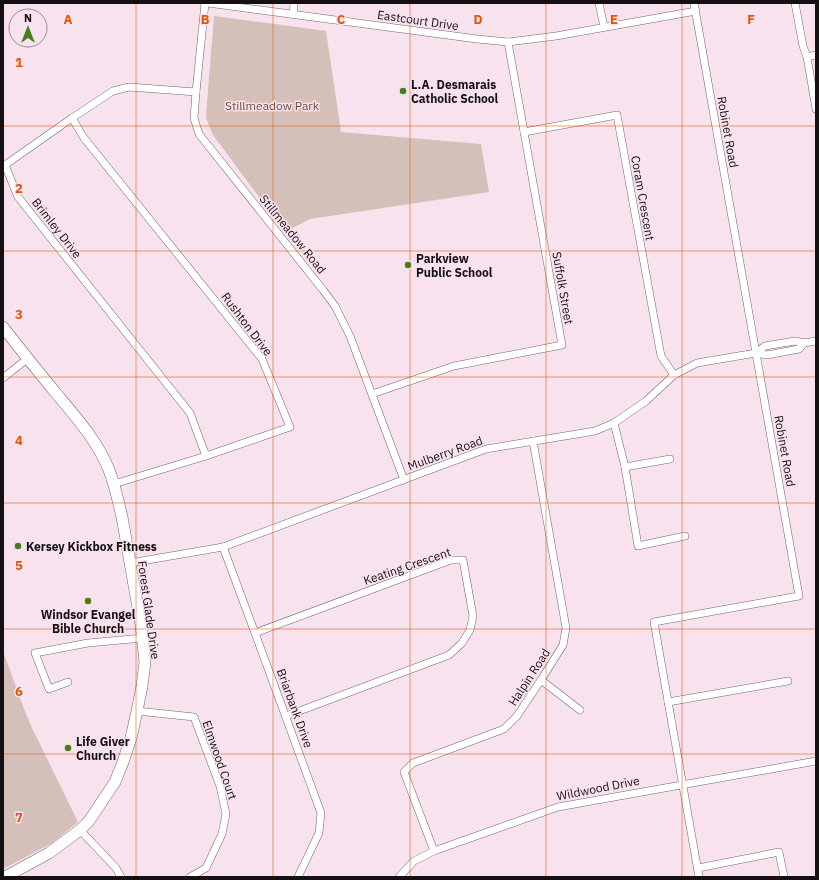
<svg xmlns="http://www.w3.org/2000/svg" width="819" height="880" font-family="'IBM Plex Sans',sans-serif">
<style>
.green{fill:#d4c0b8}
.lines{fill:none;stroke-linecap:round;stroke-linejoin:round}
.street-casing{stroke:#76636d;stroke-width:8}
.secondary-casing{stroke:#76636d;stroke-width:12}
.street{stroke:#fff;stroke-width:7}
.secondary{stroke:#fff;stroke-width:11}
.grid{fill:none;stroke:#de550c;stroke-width:1;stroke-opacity:0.55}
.poi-dot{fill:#457f19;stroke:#f7e2ed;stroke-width:1.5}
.labels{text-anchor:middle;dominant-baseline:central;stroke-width:3;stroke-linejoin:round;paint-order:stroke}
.street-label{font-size:12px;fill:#171013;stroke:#f7e2ed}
.poi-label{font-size:12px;font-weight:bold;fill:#171013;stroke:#f7e2ed;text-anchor:start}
.park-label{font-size:12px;fill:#764834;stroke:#f7e2ed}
.grid-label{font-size:13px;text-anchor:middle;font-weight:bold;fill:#de550c;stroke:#f7e2ed;stroke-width:3;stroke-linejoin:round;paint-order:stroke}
</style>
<rect width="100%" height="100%" fill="#f7e2ed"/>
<g class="green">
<polygon points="214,16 326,31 341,132 481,144 489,192 310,219 285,232 213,135 206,118 209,78"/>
<polygon points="3,651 24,709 32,728 78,822 52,843 3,869"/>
</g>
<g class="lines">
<defs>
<g id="street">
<polyline points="205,3 196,92 194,118 199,134 323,290 335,306 350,336 404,480"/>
<polyline points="208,3 477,39 508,42 556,36 696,11"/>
<polyline points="599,3 604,27"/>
<polyline points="694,3 799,596 654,622 699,877"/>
<polyline points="795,3 803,46 807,57 816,109"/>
<polyline points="293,14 294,3"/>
<polyline points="807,57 816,55"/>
<polyline points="196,92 129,87 113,91 72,118 5,165 18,197 190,413 206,456"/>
<polyline points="72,118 84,138 262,359 290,427 206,456 114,484"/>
<polyline points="524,132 617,115 661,356 674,375"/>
<polyline points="756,353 765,346 795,341 804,343 816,341"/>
<polyline points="3,378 27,359"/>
<polyline points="372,394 454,366 562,345 508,42"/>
<polyline points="614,423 625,467 638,546 685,536"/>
<polyline points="625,467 670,459"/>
<polyline points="223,547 255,633 321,813 319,833 298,877"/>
<polyline points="130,563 223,547 486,449 595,431 614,423 646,401 674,375 697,363 756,353 767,355 799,349 804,343"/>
<polyline points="255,633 451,560 463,560 473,616 470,630 462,643 449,655 286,716"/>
<polyline points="541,680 580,710"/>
<polyline points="68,682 49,689 35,653 88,643 143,638"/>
<polyline points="668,702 788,681"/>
<polyline points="137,711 194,717 220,786 226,814 222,834 206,868 190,877"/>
<polyline points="80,830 116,868 121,877"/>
<polyline points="434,851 404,772 413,763 504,729 517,716 541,680 563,645 566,628 533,441"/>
<polyline points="698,868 779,852 784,877"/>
<polyline points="399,877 414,861 434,851 558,807 816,761"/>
</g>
<path id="secondary" d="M3,327C20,349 37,370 55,392C75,416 97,440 109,470C115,485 118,501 122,517L141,625L145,662L142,686L137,711L131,738L123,762L115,782L89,821L80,830L49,853L5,877"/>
</defs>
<use href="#street" class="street-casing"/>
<use href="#secondary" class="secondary-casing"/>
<use href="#street" class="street"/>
<use href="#secondary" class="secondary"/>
</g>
<path class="grid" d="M136,3V877M273,3V877M410,3V877M546,3V877M682,3V877M3,126H816M3,251H816M3,377H816M3,503H816M3,629H816M3,754H816"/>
<g class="poi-dot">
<circle cx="403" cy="91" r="4"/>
<circle cx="408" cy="265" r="4"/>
<circle cx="18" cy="546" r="4"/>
<circle cx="88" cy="601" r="4"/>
<circle cx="68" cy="748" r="4"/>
</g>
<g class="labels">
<g class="street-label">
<text transform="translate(418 20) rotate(8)">Eastcourt Drive</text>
<text transform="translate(728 132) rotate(80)">Robinet Road</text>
<text transform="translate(643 198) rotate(80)">Coram Crescent</text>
<text transform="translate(57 228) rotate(52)">Brimley Drive</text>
<text transform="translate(293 234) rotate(51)">Stillmeadow Road</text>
<text transform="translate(563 288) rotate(80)">Suffolk Street</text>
<text transform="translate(247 324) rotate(53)">Rushton Drive</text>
<text transform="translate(785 451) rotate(80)">Robinet Road</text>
<text transform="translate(445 453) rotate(-20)">Mulberry Road</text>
<text transform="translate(407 566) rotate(-19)">Keating Crescent</text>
<text transform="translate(149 610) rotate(82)">Forest Glade Drive</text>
<text transform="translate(529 677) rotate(-57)">Halpin Road</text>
<text transform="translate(295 708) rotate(70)">Briarbank Drive</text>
<text transform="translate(220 760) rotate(71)">Elmwood Court</text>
<text transform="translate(598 788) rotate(-11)">Wildwood Drive</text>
</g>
<g class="poi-label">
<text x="411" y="84">L.A. Desmarais<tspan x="411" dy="14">Catholic School</tspan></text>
<text x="416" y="258">Parkview<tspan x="416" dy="14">Public School</tspan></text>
<text x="26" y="546">Kersey Kickbox Fitness</text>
<text x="88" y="614" text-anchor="middle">Windsor Evangel<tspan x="88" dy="14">Bible Church</tspan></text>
<text x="76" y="741">Life Giver<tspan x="76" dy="14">Church</tspan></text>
</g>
<g class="park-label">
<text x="272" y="105">Stillmeadow Park</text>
</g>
</g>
<g class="grid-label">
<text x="68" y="24">A</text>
<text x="205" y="24">B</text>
<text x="341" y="24">C</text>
<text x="478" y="24">D</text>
<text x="614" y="24">E</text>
<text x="751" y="24">F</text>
<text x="19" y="67">1</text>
<text x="19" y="193">2</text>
<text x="19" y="319">3</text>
<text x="19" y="445">4</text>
<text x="19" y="570">5</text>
<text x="19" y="696">6</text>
<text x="19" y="822">7</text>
</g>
<rect width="819" height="880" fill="none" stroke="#171013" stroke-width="8"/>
<g transform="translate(28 28)"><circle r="19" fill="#f7e2ed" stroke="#9d8e96"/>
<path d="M0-3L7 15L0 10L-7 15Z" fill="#457f19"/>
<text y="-6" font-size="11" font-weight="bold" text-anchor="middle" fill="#171013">N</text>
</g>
</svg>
